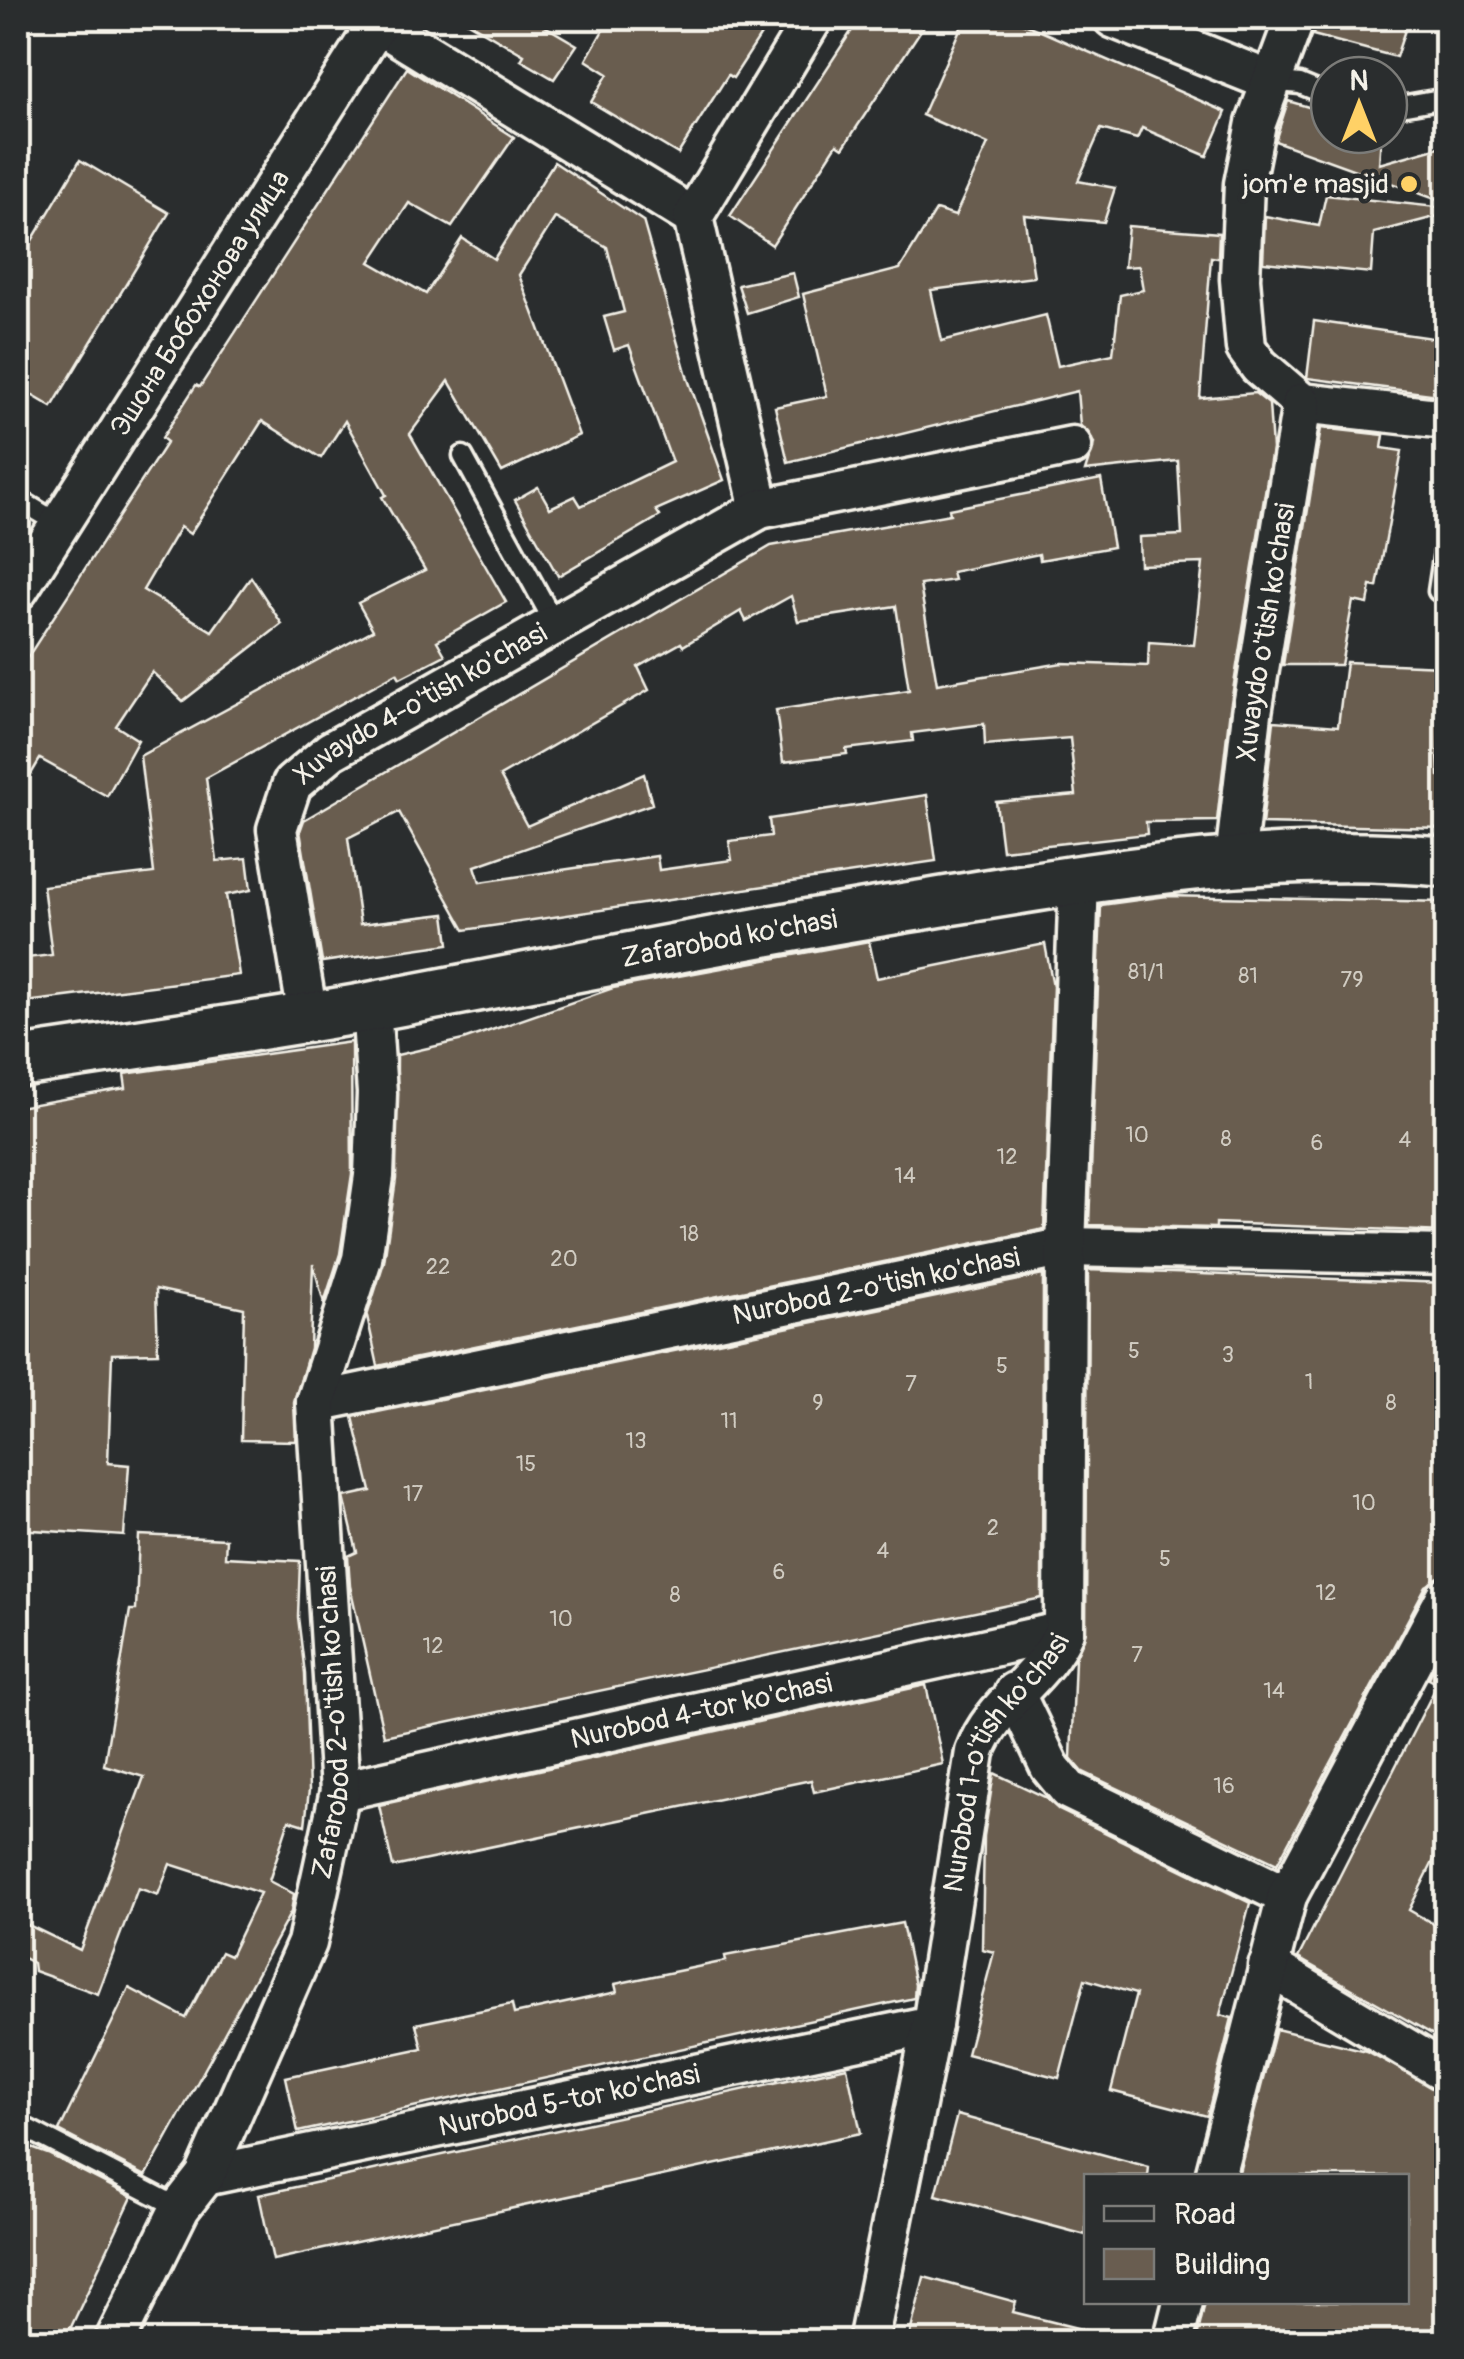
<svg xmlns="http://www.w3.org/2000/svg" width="1464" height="2359" font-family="Pangolin,sans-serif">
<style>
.building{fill:#695d50;stroke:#f4f1e8;stroke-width:2.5}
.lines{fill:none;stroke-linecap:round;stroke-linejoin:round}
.service-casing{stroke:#f4f1e8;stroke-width:25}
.minor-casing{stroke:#f4f1e8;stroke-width:45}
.tertiary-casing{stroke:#f4f1e8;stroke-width:55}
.service{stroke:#2a2d2e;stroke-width:18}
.minor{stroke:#2a2d2e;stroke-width:38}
.tertiary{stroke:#2a2d2e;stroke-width:48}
.poi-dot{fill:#ffd166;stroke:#2a2d2e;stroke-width:4}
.labels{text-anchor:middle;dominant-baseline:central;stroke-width:9;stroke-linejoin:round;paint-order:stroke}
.number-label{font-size:22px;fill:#d1ccc2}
.poi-label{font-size:28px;fill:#f4f1e8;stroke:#2a2d2e;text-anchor:end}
.street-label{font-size:28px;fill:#f4f1e8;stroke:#2a2d2e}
</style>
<rect width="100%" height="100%" fill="#2a2d2e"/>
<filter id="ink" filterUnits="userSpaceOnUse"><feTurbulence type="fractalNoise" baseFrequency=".01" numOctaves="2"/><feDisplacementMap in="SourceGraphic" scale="20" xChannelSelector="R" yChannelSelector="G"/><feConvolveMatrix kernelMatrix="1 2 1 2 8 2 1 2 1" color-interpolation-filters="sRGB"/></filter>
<g filter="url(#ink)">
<g class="building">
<polygon points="461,18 531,18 577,45 554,79 521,60 524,55"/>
<polygon points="610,18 772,18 733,78 728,75 678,154 591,102 608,74 586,60"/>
<polygon points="860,18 929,18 843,148 837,144 772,245 730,216"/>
<polygon points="965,18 1011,18 1226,112 1207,156 1142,128 1137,139 1101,129 1078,181 1115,188 1104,222 1024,215 1034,277 931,290 942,341 1046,315 1058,366 1113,354 1120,295 1143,290 1139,266 1124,267 1128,226 1219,233 1218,258 1211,257 1200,398 1255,393 1269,404 1272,449 1230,709 1217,821 1146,822 1147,834 1002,850 996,802 1076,795 1070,738 985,745 984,724 912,733 913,741 846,749 847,754 783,762 776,710 909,690 896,606 798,621 791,596 746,621 741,611 683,646 681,643 638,667 649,690 500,776 527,826 644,774 652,804 475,866 480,882 657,856 659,870 732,860 729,841 771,836 769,819 927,795 936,861 465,930 399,812 348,838 360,924 445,914 449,944 322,962 300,831 304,820 771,546 950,514 949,509 1101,479 1113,547 1040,560 1039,554 952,572 954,580 920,585 937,684 1062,663 1148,666 1149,642 1194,645 1203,563 1140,565 1139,537 1182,535 1178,461 1085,471 1094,443 1080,425 1077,391 788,462 775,407 827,396 803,294 900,269 936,210 955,216 988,144 922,115"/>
<polygon points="1317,18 1409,18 1396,57 1313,35"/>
<polygon points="407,68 514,137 452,227 409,203 370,262 426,294 462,238 494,259 554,162 643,221 688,379 724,480 656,510 660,516 558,576 515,500 538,487 550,508 575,496 581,506 672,462 629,345 614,350 604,317 624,312 607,247 555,218 519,275 579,435 502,472 449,381 410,434 506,602 437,641 445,655 400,678 397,673 206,778 217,861 247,858 251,890 226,895 239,975 18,1003 18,959 52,955 43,886 154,873 140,756 373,630 358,603 425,570 382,497 386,495 345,421 321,458 262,421 190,534 180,527 143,590 212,631 251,577 282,624 183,701 152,672 116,726 138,740 107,796 40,759 18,796 18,672 167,442 162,438 196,385 200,387"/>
<polygon points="1288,101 1329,113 1329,135 1381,135 1379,164 1446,145 1446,203 1275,141"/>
<polygon points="80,160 169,213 52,407 18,387 18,264"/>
<polygon points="1326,195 1446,208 1446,214 1374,233 1371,273 1263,262 1265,216 1319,226"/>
<polygon points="793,273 799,297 747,313 738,285"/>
<polygon points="1314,321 1446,340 1446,396 1307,378"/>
<polygon points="1321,428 1384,435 1382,448 1402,451 1377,587 1371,586 1368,604 1353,601 1341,665 1283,665"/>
<polygon points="1346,662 1442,666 1438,754 1439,776 1446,777 1446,828 1262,824 1274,721 1338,726"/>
<polygon points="1167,896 1446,902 1446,1232 1216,1223 1216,1228 1089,1225 1101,905"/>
<polygon points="869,941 877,978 1045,944 1053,986 1044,1229 378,1366 367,1316 384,1262 396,1179 397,1055 463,1040 613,988"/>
<polygon points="351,1042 352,1174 340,1254 324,1303 313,1264 310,1348 294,1403 296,1441 241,1440 244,1308 156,1289 158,1353 112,1354 108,1463 129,1465 124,1536 18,1529 18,1107 126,1088 124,1074"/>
<polygon points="1088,1270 1446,1283 1446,1575 1426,1586 1277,1864 1083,1772 1071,1758 1075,1659 1086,1631"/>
<polygon points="1043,1275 1042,1598 384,1736 350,1586 348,1556 357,1552 344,1497 371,1491 353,1417"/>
<polygon points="139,1535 226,1539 225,1557 300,1561 298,1617 305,1674 309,1790 305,1825 289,1820 269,1881 294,1894 291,1912 146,2176 59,2131 129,1988 186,2018 221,1952 230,1956 260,1893 170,1864 158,1895 138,1888 98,1994 34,1971 33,1963 18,1955 18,1920 80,1950 144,1777 104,1765 130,1610 136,1610"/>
<polygon points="1446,1644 1446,1836 1409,1910 1446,1931 1446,2042 1298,1958 1438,1683 1429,1678"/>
<polygon points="926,1685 943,1764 814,1792 811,1780 393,1867 379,1805"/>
<polygon points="994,1773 1045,1797 1059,1810 1250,1903 1220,2015 1232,2018 1207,2116 1111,2091 1136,1994 1085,1979 1059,2078 967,2054 994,1952 982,1949 984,1836"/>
<polygon points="902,1923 915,1985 914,1998 298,2132 286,2077 422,2048 416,2024 512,2004 514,2014 617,1992 615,1984 726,1961 725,1956"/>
<polygon points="1276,2029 1367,2051 1446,2094 1446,2342 1196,2342 1205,2302 1406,2302 1406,2176 1238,2176"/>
<polygon points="847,2067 861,2133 273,2260 259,2195"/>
<polygon points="957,2115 1149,2167 1148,2176 1086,2176 1086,2235 936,2195"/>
<polygon points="18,2143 48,2154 132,2197 64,2342 18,2342"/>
<polygon points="924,2277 1016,2302 1013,2312 1093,2332 1091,2342 908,2342"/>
</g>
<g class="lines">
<defs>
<g id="service">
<polyline points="1270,81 1300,84 1329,96"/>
<polyline points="1389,108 1446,98"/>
<polyline points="463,456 555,624"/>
<polyline points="18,499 61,525"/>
<polyline points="1438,591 1446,538"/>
<polyline points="18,2124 180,2208"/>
</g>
<g id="minor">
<polyline points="1113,18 1270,81"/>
<polyline points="1295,18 1256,123 1244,184 1240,279 1246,348 1259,366 1302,403 1446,419"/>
<polyline points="377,23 693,217"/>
<polyline points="760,509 693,217 813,18"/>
<path id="s1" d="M18,590L381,18"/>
<path id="s2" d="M1235,860L1252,713L1302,403"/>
<path id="s3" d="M308,1017L277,829L292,784L331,751L760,509L1072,446"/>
<path id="s4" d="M316,1402L1066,1247L1446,1255"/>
<polyline points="1014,1692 1050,1767 1069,1790 1287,1896"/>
<path id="s5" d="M340,1791L1064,1631"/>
<polyline points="1268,1966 1446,2072"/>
<path id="s6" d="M205,2176L932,2025"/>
<polyline points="1215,2176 1287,1896 1446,1597"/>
<path id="s7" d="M114,2342L180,2208L205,2176L307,1943L340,1791L316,1402L362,1259L374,1176L377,1093L371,1006"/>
<path id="s8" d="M868,2342L932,2025L975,1752C993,1702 1045,1678 1064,1631L1066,1247L1079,879"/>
<polyline points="1173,2342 1183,2302"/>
</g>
<g id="tertiary">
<path id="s9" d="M18,1062C135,1044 252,1028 369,1007C543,975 716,938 890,910C1075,881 1259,844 1446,862"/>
</g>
</defs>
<use href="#service" class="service-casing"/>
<use href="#minor" class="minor-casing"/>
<use href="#tertiary" class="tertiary-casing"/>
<use href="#service" class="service"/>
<use href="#minor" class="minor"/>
<use href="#tertiary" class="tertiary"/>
</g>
</g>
<circle class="poi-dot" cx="1409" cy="184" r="10"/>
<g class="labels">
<g class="number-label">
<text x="1146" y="972">81/1</text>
<text x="1248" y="976">81</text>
<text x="1352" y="980">79</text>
<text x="1137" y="1135">10</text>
<text x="1226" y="1139">8</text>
<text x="1405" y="1140">4</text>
<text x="1317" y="1143">6</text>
<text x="1007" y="1157">12</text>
<text x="905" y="1176">14</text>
<text x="689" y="1234">18</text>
<text x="564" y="1259">20</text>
<text x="438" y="1267">22</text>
<text x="1134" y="1351">5</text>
<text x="1228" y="1355">3</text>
<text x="1002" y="1366">5</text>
<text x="1309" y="1382">1</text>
<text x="911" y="1384">7</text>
<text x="818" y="1403">9</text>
<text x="1391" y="1403">8</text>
<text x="729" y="1421">11</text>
<text x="636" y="1441">13</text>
<text x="526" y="1464">15</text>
<text x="413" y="1494">17</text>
<text x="1364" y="1503">10</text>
<text x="993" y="1528">2</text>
<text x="883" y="1551">4</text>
<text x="1165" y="1559">5</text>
<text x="779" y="1572">6</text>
<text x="1326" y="1593">12</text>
<text x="675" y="1595">8</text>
<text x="561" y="1619">10</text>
<text x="433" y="1646">12</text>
<text x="1137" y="1655">7</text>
<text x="1274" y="1691">14</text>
<text x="1224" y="1786">16</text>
</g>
<g class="poi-label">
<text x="1389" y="184">jom'e masjid</text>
</g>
<g class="street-label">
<text stroke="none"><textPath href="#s1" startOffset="340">Эшона Бобохонова улица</textPath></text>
<text stroke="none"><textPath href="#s2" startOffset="230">Xuvaydo o'tish ko'chasi</textPath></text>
<text stroke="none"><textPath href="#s3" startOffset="390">Xuvaydo 4-o'tish ko'chasi</textPath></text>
<text stroke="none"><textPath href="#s9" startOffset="722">Zafarobod ko'chasi</textPath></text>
<text stroke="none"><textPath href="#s4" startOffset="572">Nurobod 2-o'tish ko'chasi</textPath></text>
<text stroke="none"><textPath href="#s5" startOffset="370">Nurobod 4-tor ko'chasi</textPath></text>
<text stroke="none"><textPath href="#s7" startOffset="668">Zafarobod 2-o'tish ko'chasi</textPath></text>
<text stroke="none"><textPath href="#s8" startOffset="602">Nurobod 1-o'tish ko'chasi</textPath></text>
<text stroke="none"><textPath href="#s6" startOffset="372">Nurobod 5-tor ko'chasi</textPath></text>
</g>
</g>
<rect width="1464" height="2359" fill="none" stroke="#2a2d2e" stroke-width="60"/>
<rect x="30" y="30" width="1404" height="2299" fill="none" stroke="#f4f1e8" stroke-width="4" filter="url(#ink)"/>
<rect x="1084" y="2174" width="325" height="130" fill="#2a2d2e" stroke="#7b7b78" stroke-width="2.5"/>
<rect x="1104" y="2206" width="50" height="15" fill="#2a2d2e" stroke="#7b7b78" stroke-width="2.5"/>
<text x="1174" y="2224" font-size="30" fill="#f4f1e8">Road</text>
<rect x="1104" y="2249" width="50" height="30" fill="#695d50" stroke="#7b7b78" stroke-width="2.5"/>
<text x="1174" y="2274" font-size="30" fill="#f4f1e8">Building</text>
<g transform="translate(1359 105)"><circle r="48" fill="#2a2d2e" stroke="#7b7b78" stroke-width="2.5"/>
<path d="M0-8L18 38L0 25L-18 38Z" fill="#ffd166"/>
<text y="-15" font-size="28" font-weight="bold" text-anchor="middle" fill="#f4f1e8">N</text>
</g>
</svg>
